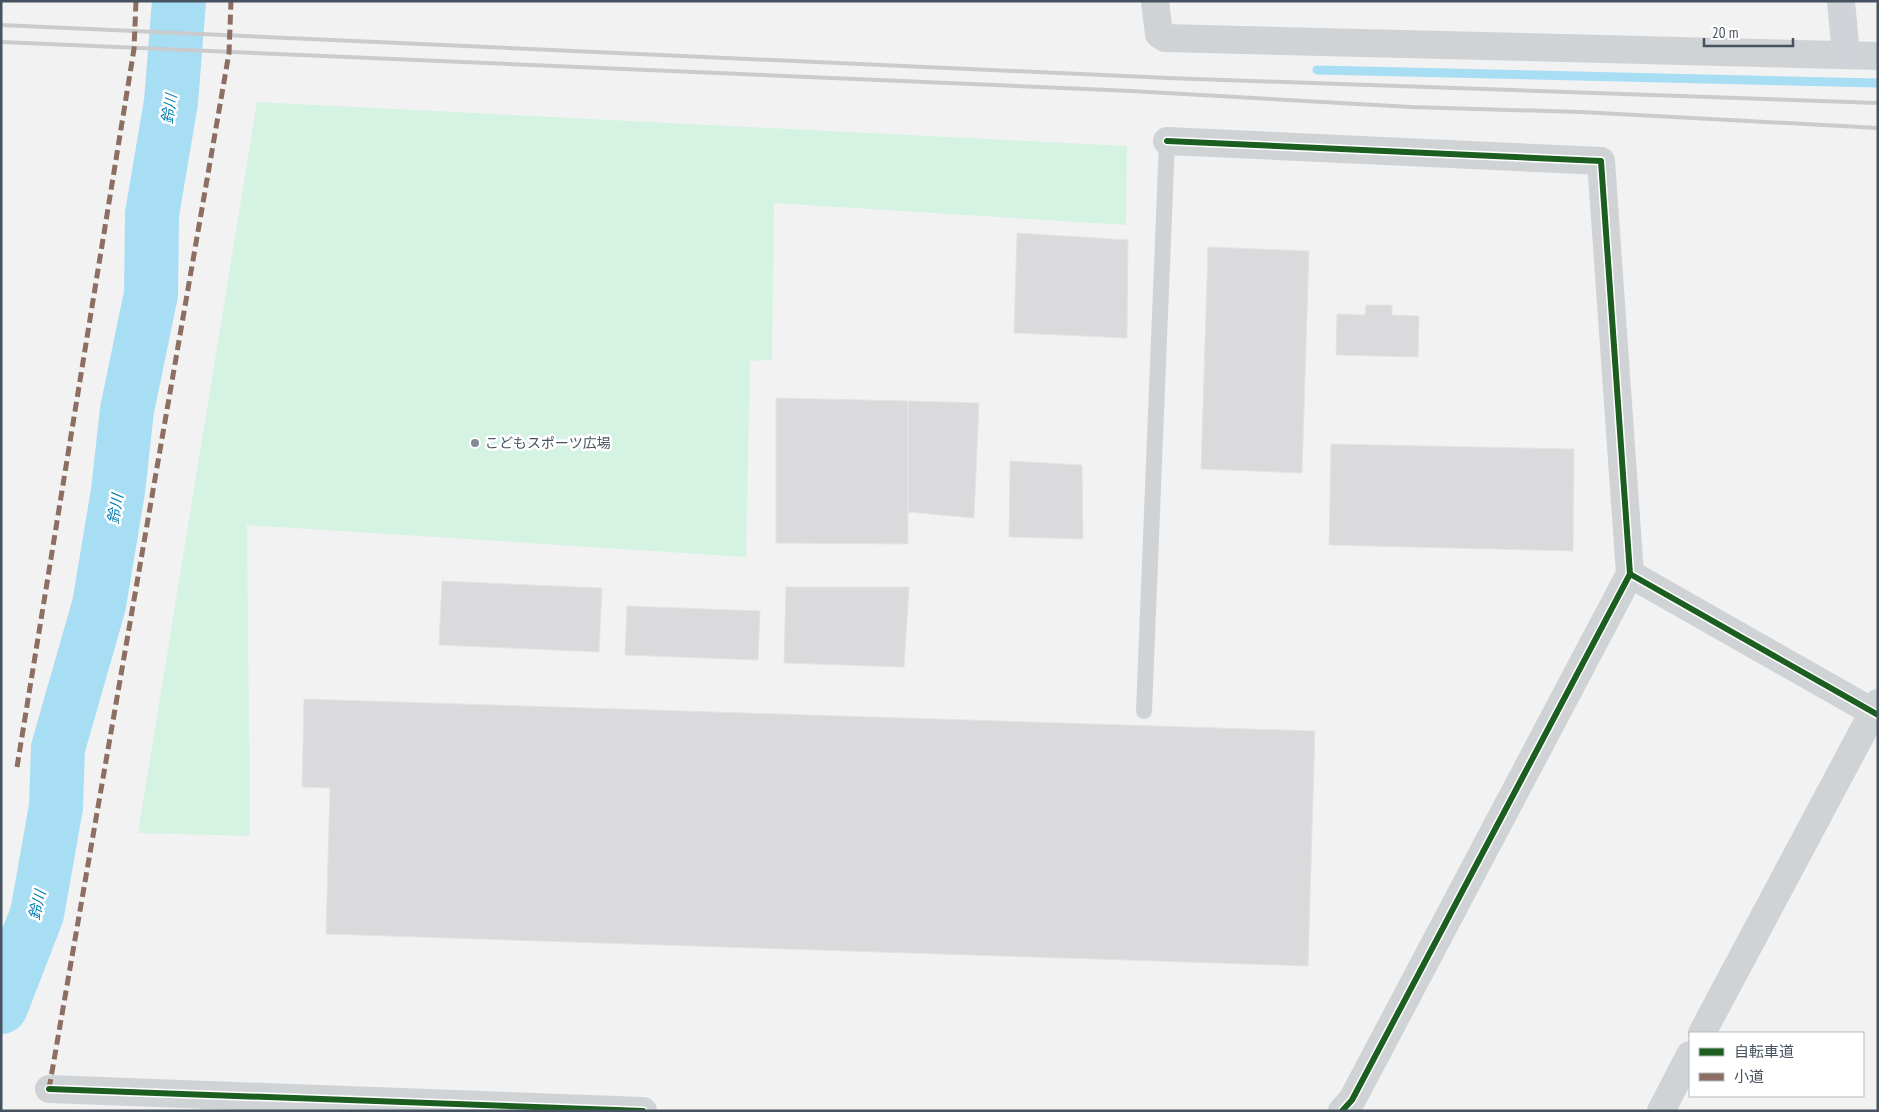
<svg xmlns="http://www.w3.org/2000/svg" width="1879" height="1112" font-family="'PT Sans Narrow','Noto Sans JP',sans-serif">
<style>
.green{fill:#d5f3e3}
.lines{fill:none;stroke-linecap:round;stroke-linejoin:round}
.stream{stroke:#a7def4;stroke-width:9}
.river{stroke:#a7def4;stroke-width:54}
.building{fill:#dadadc;stroke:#e4e4e5}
.lane{stroke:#d0d3d6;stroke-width:16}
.street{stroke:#d0d3d6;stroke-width:28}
.secondary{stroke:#d0d3d7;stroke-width:28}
.rail{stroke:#c9cbcd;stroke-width:4}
.quiet{stroke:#8d6e63;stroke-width:5;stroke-dasharray:10 5;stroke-linecap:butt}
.cycleway-casing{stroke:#fff;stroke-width:9}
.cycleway{stroke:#1b5e20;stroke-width:6}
.poi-dot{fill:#838a94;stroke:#fff;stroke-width:2}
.labels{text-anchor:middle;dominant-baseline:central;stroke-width:5;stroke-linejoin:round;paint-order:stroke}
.poi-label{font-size:14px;fill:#475261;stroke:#fff;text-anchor:start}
.water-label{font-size:15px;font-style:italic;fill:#017eb2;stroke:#fff}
</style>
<rect width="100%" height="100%" fill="#f3f2f2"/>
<polygon class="green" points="257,102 1127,146 1126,225 774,203 772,360 750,361 746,557 247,525 250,836 138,833"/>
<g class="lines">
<polyline class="stream" points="1317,70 1878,83"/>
<polyline class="river" points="1,1007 37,914 56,807 58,748 99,605 118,491 127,410 151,294 152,214 171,102 179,1"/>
</g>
<g class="building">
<polygon points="1017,233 1128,240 1127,338 1014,333"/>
<polygon points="1208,247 1309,251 1302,473 1201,469"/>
<polygon points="1366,305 1392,305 1392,315 1419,316 1418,357 1336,355 1337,314 1365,315"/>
<polygon points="776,398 908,401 908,544 776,543"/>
<polygon points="908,401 979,403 974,518 908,512"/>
<polygon points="1331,444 1574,449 1573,551 1329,545"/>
<polygon points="1010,461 1082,465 1083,539 1009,537"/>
<polygon points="442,581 602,588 599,652 439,645"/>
<polygon points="786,587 909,587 904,667 784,663"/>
<polygon points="627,606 760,611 758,660 625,655"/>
<polygon points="304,699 1315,731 1308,966 326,934 330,788 302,787"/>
</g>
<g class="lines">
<polyline class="lane" points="1144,711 1167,141"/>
<g class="street">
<polyline points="1155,1 1159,34 1165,38 1878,56"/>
<polyline points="1167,141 1601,161 1630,574"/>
<polyline points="1702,1033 1878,703"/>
<polyline points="49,1089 643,1111"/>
<polyline points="1342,1111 1352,1100 1630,574 1878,715"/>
<polyline points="1661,1111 1690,1055"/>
</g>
<polyline class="secondary" points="1841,1 1846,55"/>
<g class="rail">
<polyline points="1,25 1168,78 1878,103"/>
<polyline points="1,42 1131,91 1411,107 1581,112 1878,128"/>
</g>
<g class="quiet">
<polyline points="17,767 134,49 136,1"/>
<polyline points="49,1089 229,53 231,1"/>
</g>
<defs>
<g id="cycleway">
<polyline points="1167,141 1601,161 1630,574"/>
<polyline points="49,1089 643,1111"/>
<polyline points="1342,1111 1352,1100 1630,574 1878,715"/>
</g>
</defs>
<use href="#cycleway" class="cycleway-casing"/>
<use href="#cycleway" class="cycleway"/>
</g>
<circle class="poi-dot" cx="475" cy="443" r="5"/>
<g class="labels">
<g class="poi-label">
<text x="485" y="443">こどもスポーツ広場</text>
</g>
<g class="water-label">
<text transform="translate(169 109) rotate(-82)">鈴川</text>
<text transform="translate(115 509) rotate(-81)">鈴川</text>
<text transform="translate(37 905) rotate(-77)">鈴川</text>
</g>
</g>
<rect width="1879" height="1112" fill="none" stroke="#475261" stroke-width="5"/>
<rect x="1689" y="1032" width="175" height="65" fill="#ffffff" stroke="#b5bac0"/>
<rect x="1699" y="1048" width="25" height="8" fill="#1b5e20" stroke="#b5bac0"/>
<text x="1734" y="1057" font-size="15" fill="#475261">自転車道</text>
<rect x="1699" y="1073" width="25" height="8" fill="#8d6e63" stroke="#b5bac0"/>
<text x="1734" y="1082" font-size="15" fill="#475261">小道</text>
<path d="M1704 38v8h89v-8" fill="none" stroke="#475261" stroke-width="2.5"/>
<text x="1712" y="38" font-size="15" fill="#475261" stroke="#ffffff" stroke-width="4" paint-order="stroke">20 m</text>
</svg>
